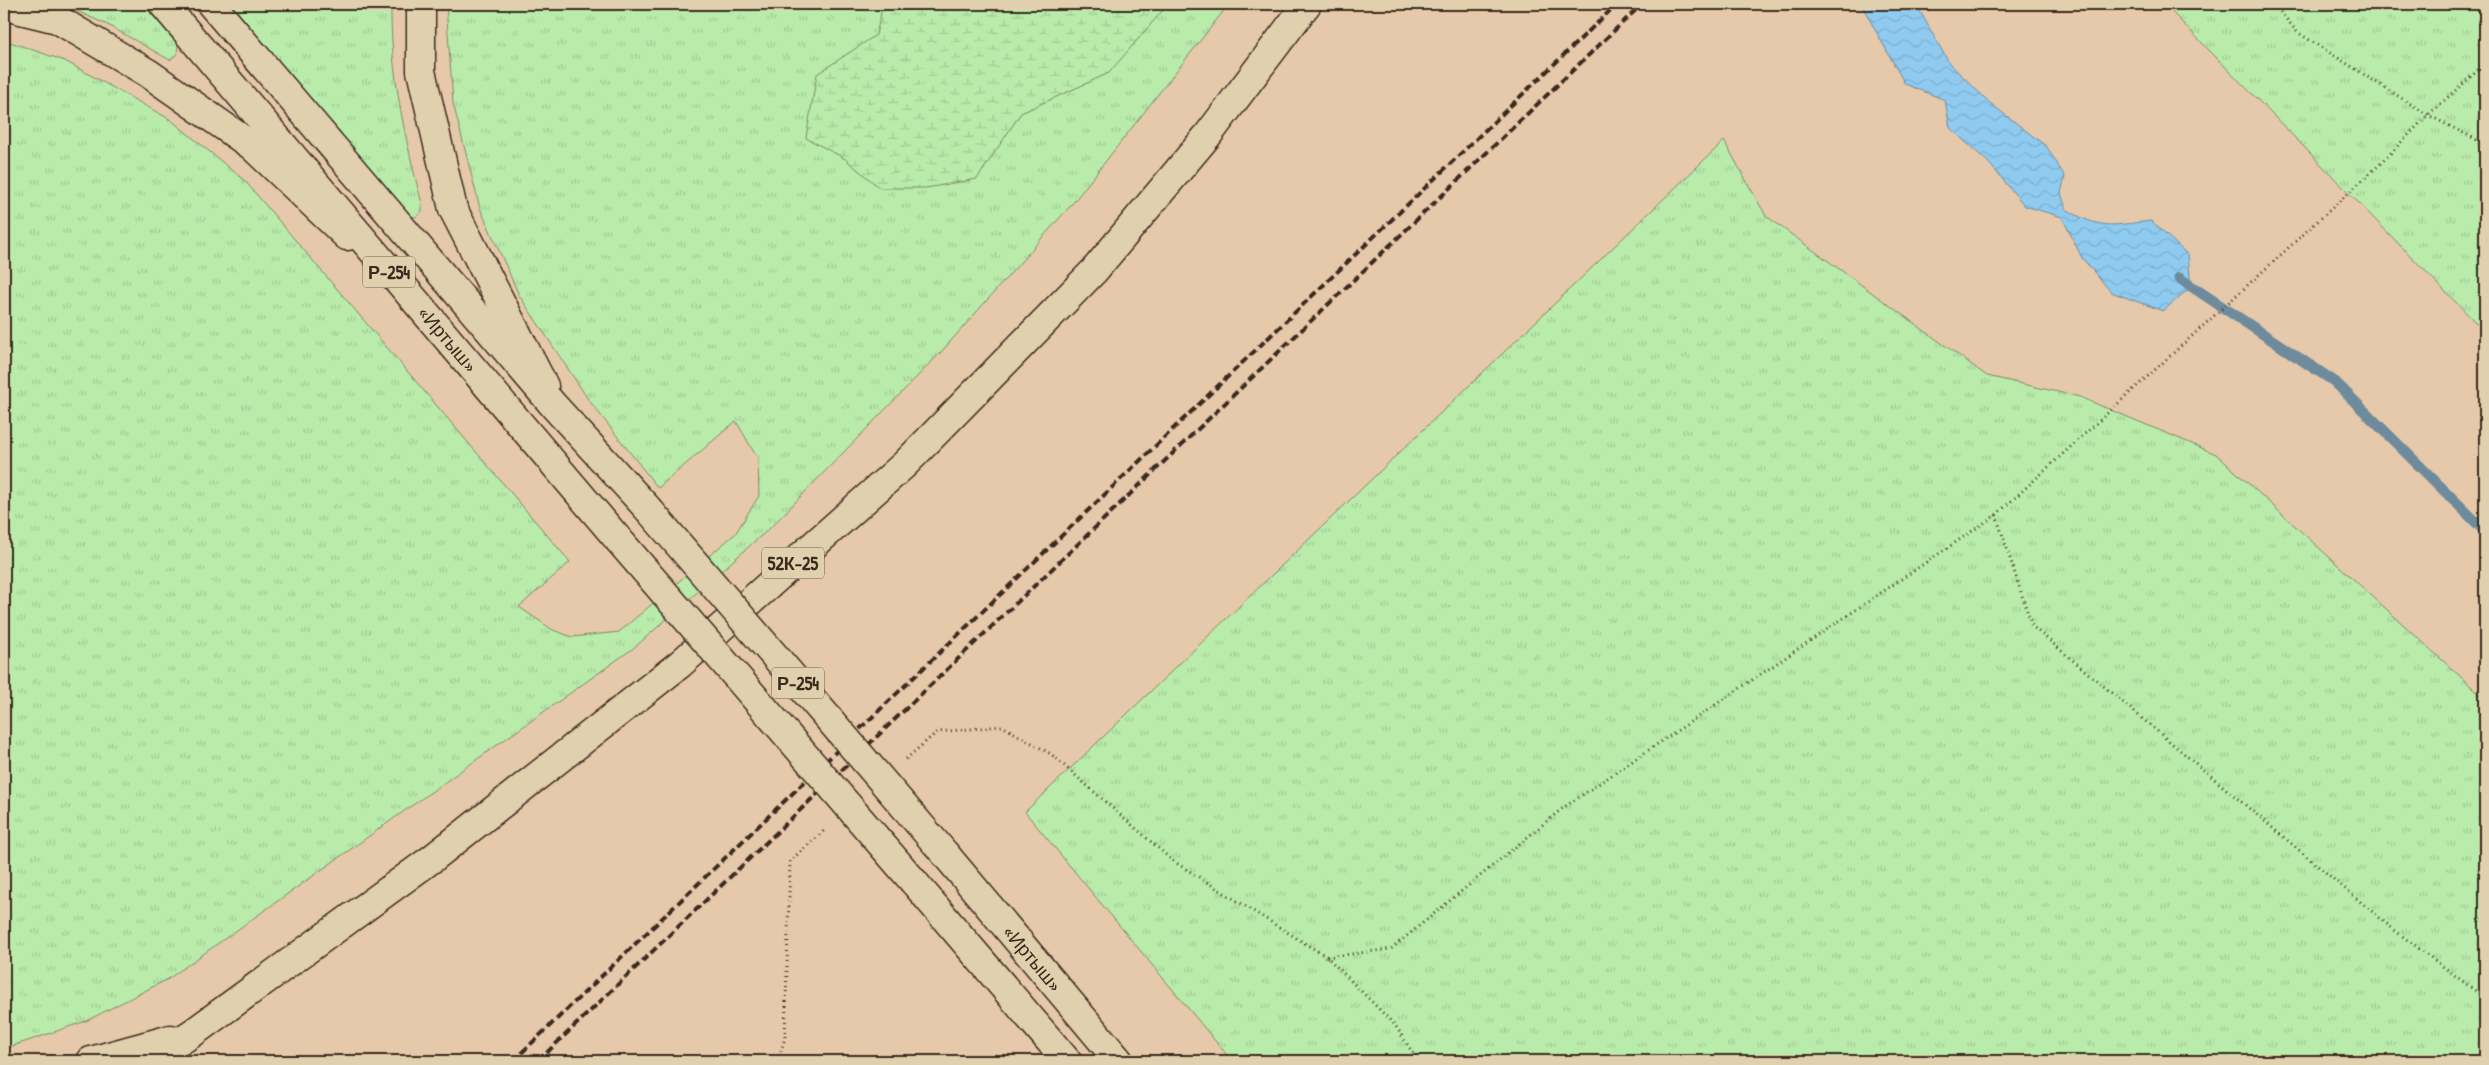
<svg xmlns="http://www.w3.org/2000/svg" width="2489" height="1065" font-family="'Patrick Hand',sans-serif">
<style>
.grass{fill:url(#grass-tufts);stroke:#7a8a64}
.wetland{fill:url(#wetland-marsh);stroke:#7a8a64}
.water{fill:url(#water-waves);stroke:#6d8b9c}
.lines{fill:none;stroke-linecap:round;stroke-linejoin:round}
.stream{stroke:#6d8b9c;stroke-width:11}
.primary-casing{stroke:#3b2a1e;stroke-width:31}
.highway-casing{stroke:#3b2a1e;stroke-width:31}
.path{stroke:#3b2a1e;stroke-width:3;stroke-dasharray:1 4;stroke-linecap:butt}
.primary{stroke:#e1d0ad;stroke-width:28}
.highway{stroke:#e1d0ad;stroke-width:28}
.rail{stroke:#3b2a1e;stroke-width:4;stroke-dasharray:8 4;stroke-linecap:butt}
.highway-bridge-casing{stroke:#3b2a1e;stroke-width:31;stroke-linecap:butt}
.highway-bridge{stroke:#e1d0ad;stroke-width:28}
.labels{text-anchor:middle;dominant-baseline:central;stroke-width:5;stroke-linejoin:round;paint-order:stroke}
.shield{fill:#e1d0ad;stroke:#6d5c49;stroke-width:1}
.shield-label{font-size:18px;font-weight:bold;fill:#3b2a1e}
.street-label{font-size:19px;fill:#3b2a1e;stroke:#e1d0ad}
</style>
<defs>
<pattern id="grass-tufts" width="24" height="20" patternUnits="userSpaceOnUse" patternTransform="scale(1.25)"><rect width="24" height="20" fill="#b9ebab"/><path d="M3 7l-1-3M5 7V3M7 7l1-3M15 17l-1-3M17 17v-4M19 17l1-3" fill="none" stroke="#a0ca93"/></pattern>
<pattern id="wetland-marsh" width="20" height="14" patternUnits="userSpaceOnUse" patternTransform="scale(1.25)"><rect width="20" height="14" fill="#b9ebab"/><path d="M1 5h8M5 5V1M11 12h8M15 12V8" fill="none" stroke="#a0ca93"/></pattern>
<pattern id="water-waves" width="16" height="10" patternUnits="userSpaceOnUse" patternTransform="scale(1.25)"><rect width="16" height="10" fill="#8fcbf0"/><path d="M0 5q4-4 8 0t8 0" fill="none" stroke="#7caecd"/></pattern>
</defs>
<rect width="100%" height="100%" fill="#e6c9ab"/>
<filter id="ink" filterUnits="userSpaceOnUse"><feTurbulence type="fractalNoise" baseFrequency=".02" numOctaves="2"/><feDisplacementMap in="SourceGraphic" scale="10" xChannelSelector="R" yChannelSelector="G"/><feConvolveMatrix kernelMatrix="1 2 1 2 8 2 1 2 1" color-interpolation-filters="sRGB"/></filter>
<g filter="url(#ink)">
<g class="grass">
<polygon points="61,4 143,4 178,45 177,54 170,60 108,25"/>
<path d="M231,4H391C390,72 405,138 422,204V211L416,217L409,215Z"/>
<polygon points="446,4 1229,4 1072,204 942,351 771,527 635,647 168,979 86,1021 4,1049 4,40 65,61 171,120 244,180 570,562 519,607 553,630 572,637 619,632 735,534 759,496 758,459 736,421 658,488 588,399 519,295 480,208 453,103"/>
<polygon points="2164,4 2485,4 2485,332"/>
<polygon points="1724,141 1766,216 1987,376 2080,397 2216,454 2485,699 2485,1061 1232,1061 1025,812"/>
</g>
<polygon class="wetland" points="883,4 1168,4 1109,73 1021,113 977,179 926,188 880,188 844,158 806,138 817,74 876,35"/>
<path class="water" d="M1861,4H1916L1949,63L1990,103L2047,147L2065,177L2061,193L2066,209C2102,231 2112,225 2151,221L2188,255L2191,287L2163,311L2111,292L2082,258L2062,217L2025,206L1988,162L1950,128L1945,100L1905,84Z"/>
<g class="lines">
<polyline class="stream" points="2179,278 2335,382 2485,531"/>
<defs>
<g id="primary">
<polyline points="421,4 421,71 453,209 544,386"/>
<polyline points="4,6 57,19 148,73 252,146 347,236"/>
<polyline points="91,1061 171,1039"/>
<polyline points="149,1061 194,1032 433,858 680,664 905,464 1094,271 1208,135 1307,4"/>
</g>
<g id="highway">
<path id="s1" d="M163,4L617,538"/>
<polyline points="211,4 554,406 649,510"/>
<path id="s2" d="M946,855L1119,1061"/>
<polyline points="914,882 1067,1061"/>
</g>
</defs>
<use href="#primary" class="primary-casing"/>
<use href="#highway" class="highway-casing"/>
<g class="path">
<polyline points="2274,4 2297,32 2428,115 2485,144"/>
<polyline points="1996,515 2032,626 2393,929 2485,998"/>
<polyline points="906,759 937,732 1002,726 1051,754 1173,861 1327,957 1395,1025 1418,1061"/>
<polyline points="1327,957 1391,949 1563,808 1996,515 2378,166 2428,115 2485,64"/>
<polyline points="778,1061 785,1038 790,861 826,829"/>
</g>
<use href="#primary" class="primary"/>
<use href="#highway" class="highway"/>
<g class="rail">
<polyline points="513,1061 1617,4"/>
<polyline points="538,1061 1642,4"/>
</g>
<defs>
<g id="highway-bridge">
<polyline points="649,510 946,855"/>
<polyline points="617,538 914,882"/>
</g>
</defs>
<use href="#highway-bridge" class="highway-bridge-casing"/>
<use href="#highway-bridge" class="highway-bridge"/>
</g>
</g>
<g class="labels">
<g class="shield">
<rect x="363" y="256.5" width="52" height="31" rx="4"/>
<rect x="762" y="547.5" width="62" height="31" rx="4"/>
<rect x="772" y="667.5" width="52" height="31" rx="4"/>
</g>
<g class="shield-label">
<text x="389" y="272">Р-254</text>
<text x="793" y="563">52К-25</text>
<text x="798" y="683">Р-254</text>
</g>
<g class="street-label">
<text stroke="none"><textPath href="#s1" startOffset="440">«Иртыш»</textPath></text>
<text stroke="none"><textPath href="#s2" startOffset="135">«Иртыш»</textPath></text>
</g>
</g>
<rect width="2489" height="1065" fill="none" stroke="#e1d0ad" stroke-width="20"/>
<rect x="10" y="10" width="2469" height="1045" fill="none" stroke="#3b2a1e" stroke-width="2" filter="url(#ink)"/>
</svg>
